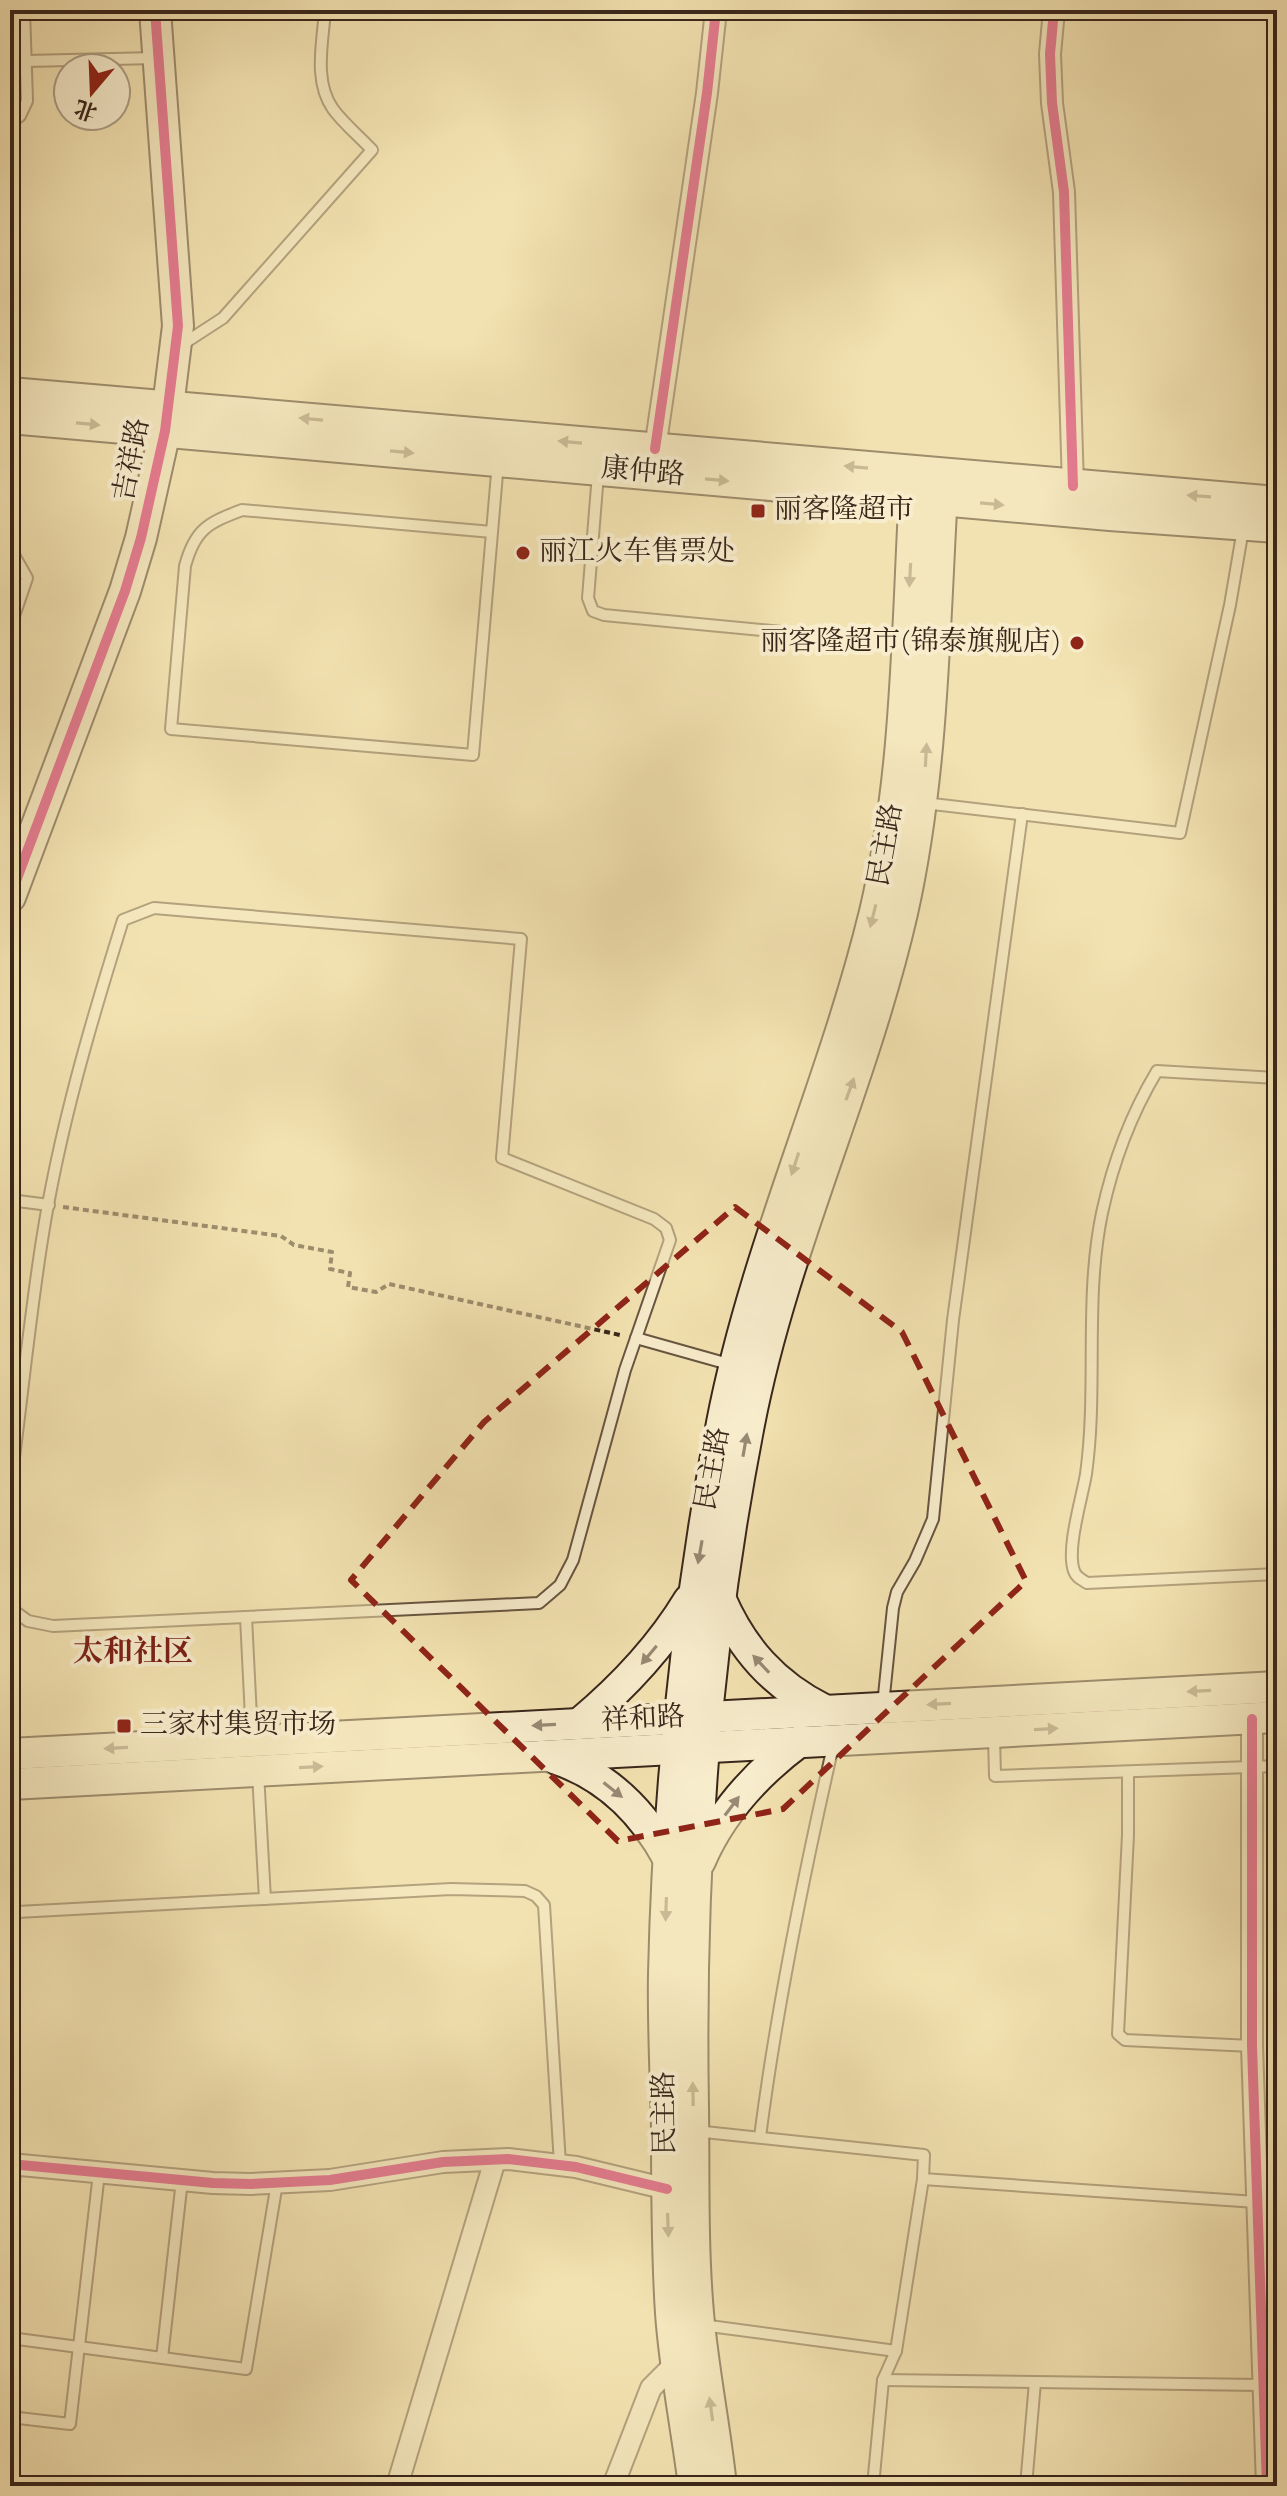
<svg xmlns="http://www.w3.org/2000/svg" width="1287" height="2496" font-family="'Old Standard TT','Noto Serif SC',serif">
<style>
.lines{fill:none;stroke-linecap:round;stroke-linejoin:round}
.lane-casing{stroke:#685540;stroke-width:14}
.street-casing{stroke:#685540;stroke-width:24}
.secondary-casing{stroke:#39261b;stroke-width:34}
.path{stroke:#39261b;stroke-width:4;stroke-dasharray:6 4;stroke-linecap:butt}
.lane{stroke:#f7eccc;stroke-width:10}
.street{stroke:#f7eccc;stroke-width:20}
.secondary{stroke:#f7eccc;stroke-width:30}
.cycleway-casing{stroke:#f7eccc;stroke-width:15}
.cycleway{stroke:#d6006c;stroke-width:10}
.oneway{fill:#988974}
.marked{fill:none;stroke:#8f2418;stroke-width:6;stroke-dasharray:16 10;stroke-linejoin:round}
.poi-dot{fill:#8f2418;stroke:#f7eccc;stroke-width:3}
.labels{text-anchor:middle;dominant-baseline:central;stroke-width:8;stroke-linejoin:round;paint-order:stroke}
.street-label{font-size:28px;fill:#39261b;stroke:#f7eccc}
.poi-label{font-size:28px;fill:#39261b;stroke:#f7eccc;text-anchor:start}
.neighbourhood-label{font-size:30px;font-weight:bold;fill:#7a1f14;stroke:#f7eccc}
</style>
<rect width="100%" height="100%" fill="#f3e2b1"/>
<filter id="stains"><feTurbulence type="fractalNoise" baseFrequency=".0025" numOctaves="4"/><feColorMatrix values="0 0 0 0 .2 0 0 0 0 .09 0 0 0 0 .02 0 0 0 .5 -.17"/></filter>
<radialGradient id="worn" r=".72"><stop offset=".6" stop-color="#630" stop-opacity="0"/><stop offset="1" stop-color="#630" stop-opacity=".3"/></radialGradient>
<g class="lines">
<defs>
<g id="lane">
<polyline points="26,61 156,58"/>
<polyline points="10,123 20,116 27,101 24,10"/>
<path d="M183,344L223,318L372,150C359,136 343,123 333,109C313,81 323,41 325,10"/>
<polyline points="598,474 588,598 593,611 604,615 782,632"/>
<path d="M492,532L242,510C208,523 195,529 185,566L171,729L473,755L498,462"/>
<polyline points="10,548 27,578 10,628"/>
<polyline points="924,803 1180,833 1230,605 1243,529"/>
<polyline points="10,827 31,834"/>
<path d="M1277,1078L1157,1071C1130,1116 1113,1162 1102,1213C1084,1299 1098,1388 1086,1474C1082,1498 1066,1549 1074,1571C1076,1577 1081,1579 1087,1583L1277,1574"/>
<polyline points="10,1200 49,1205"/>
<polyline points="636,1338 732,1365"/>
<path d="M10,1489C21,1406 29,1323 42,1240C59,1131 90,1025 123,920L154,908L521,939L502,1158L654,1219L666,1228L670,1240L625,1370L573,1560L560,1585L539,1603L53,1626L28,1621L10,1608"/>
<polyline points="246,1617 252,1738"/>
<polyline points="883,1705 893,1608 897,1592 915,1561 933,1519 953,1320 1022,814"/>
<polyline points="994,1736 995,1776 1277,1766"/>
<polyline points="1128,1772 1128,1835 1118,2034 1125,2040 1252,2046"/>
<polyline points="258,1773 265,1899"/>
<polyline points="10,1917 17,1912 451,1889 525,1891 536,1896 544,1905 560,2164"/>
<polyline points="695,2131 924,2155 923,2179 1256,2202"/>
<path d="M760,2137C777,2004 804,1873 834,1742"/>
<polyline points="10,2216 16,2165"/>
<polyline points="702,2325 896,2351 923,2179"/>
<polyline points="10,2338 246,2369 277,2183"/>
<polyline points="162,2358 182,2180"/>
<polyline points="883,2380 1262,2385"/>
<polyline points="10,2417 70,2424 99,2173"/>
<polyline points="873,2486 883,2380 896,2351"/>
<polyline points="1026,2486 1035,2382"/>
</g>
<g id="street">
<polyline points="1054,10 1050,54 1052,103 1064,192 1073,486"/>
<polyline points="655,449 707,93 716,10"/>
<polyline points="1252,1719 1252,2046 1267,2486"/>
<polyline points="10,2164 213,2183 251,2184 330,2180 443,2162 508,2159 576,2167 667,2189"/>
<polyline points="397,2486 495,2160"/>
<polyline points="613,2486 651,2388 678,2361"/>
</g>
<g id="secondary">
<polyline points="10,393 1277,502"/>
<polyline points="10,418 1110,515 1277,527"/>
<polyline points="10,897 125,591 141,538 165,431 178,326 155,10"/>
<path d="M720,1598C742,1649 774,1685 824,1710"/>
<path d="M580,1723C623,1687 660,1648 689,1600"/>
<polyline points="10,1754 1277,1687"/>
<path d="M554,1758C606,1775 642,1810 668,1858"/>
<polyline points="10,1784 1277,1717"/>
<path d="M700,1861C721,1812 757,1773 800,1741"/>
<path d="M694,2486C687,2429 675,2371 671,2313C667,2252 667,2190 667,2128C666,2077 663,2025 664,1974C668,1788 688,1605 722,1423C756,1247 833,1085 875,912C909,769 907,618 916,472"/>
<path d="M721,2486C715,2428 703,2371 698,2313C692,2245 694,2176 693,2108C689,1874 704,1654 749,1424C783,1249 862,1087 902,913C934,770 934,621 943,475"/>
</g>
</defs>
<use href="#lane" class="lane-casing"/>
<use href="#street" class="street-casing"/>
<use href="#secondary" class="secondary-casing"/>
<polyline class="path" points="63,1207 281,1236 294,1245 332,1252 330,1269 350,1273 348,1287 376,1292 389,1284 620,1335"/>
<use href="#lane" class="lane"/>
<use href="#street" class="street"/>
<use href="#secondary" class="secondary"/>
<defs>
<g id="cycleway">
<polyline points="1054,10 1050,54 1052,103 1064,192 1073,486"/>
<polyline points="655,449 707,93 716,10"/>
<polyline points="10,897 125,591 141,538 165,431 178,326 155,10"/>
<polyline points="1252,1719 1252,2046 1267,2486"/>
<polyline points="10,2164 213,2183 251,2184 330,2180 443,2162 508,2159 576,2167 667,2189"/>
</g>
</defs>
<use href="#cycleway" class="cycleway-casing"/>
<use href="#cycleway" class="cycleway"/>
</g>
<defs><path id="oneway-solid" d="M-6-.8H1V-3.2L6.5 0L1 3.2V.8H-6Z" transform="scale(2)"/></defs>
<g class="oneway">
<use href="#oneway-solid" transform="translate(311 419) rotate(-175)"/>
<use href="#oneway-solid" transform="translate(88 424) rotate(5)"/>
<use href="#oneway-solid" transform="translate(570 442) rotate(-175)"/>
<use href="#oneway-solid" transform="translate(402 452) rotate(5)"/>
<use href="#oneway-solid" transform="translate(856 467) rotate(-175)"/>
<use href="#oneway-solid" transform="translate(717 480) rotate(5)"/>
<use href="#oneway-solid" transform="translate(1199 496) rotate(-176)"/>
<use href="#oneway-solid" transform="translate(992 504) rotate(5)"/>
<use href="#oneway-solid" transform="translate(910 575) rotate(93)"/>
<use href="#oneway-solid" transform="translate(926 755) rotate(-87)"/>
<use href="#oneway-solid" transform="translate(873 916) rotate(104)"/>
<use href="#oneway-solid" transform="translate(850 1089) rotate(-70)"/>
<use href="#oneway-solid" transform="translate(795 1164) rotate(108)"/>
<use href="#oneway-solid" transform="translate(745 1445) rotate(-80)"/>
<use href="#oneway-solid" transform="translate(700 1552) rotate(100)"/>
<use href="#oneway-solid" transform="translate(649 1655) rotate(130)"/>
<use href="#oneway-solid" transform="translate(761 1664) rotate(-133)"/>
<use href="#oneway-solid" transform="translate(1199 1691) rotate(177)"/>
<use href="#oneway-solid" transform="translate(939 1704) rotate(177)"/>
<use href="#oneway-solid" transform="translate(544 1725) rotate(177)"/>
<use href="#oneway-solid" transform="translate(1046 1729) rotate(-3)"/>
<use href="#oneway-solid" transform="translate(116 1748) rotate(177)"/>
<use href="#oneway-solid" transform="translate(311 1767) rotate(-3)"/>
<use href="#oneway-solid" transform="translate(613 1790) rotate(38)"/>
<use href="#oneway-solid" transform="translate(732 1806) rotate(-53)"/>
<use href="#oneway-solid" transform="translate(666 1909) rotate(92)"/>
<use href="#oneway-solid" transform="translate(693 2094) rotate(-91)"/>
<use href="#oneway-solid" transform="translate(668 2225) rotate(88)"/>
<use href="#oneway-solid" transform="translate(711 2409) rotate(-98)"/>
</g>
<path d="M0 0H1287V2496H0ZM735,1207L902,1332L1026,1581L783,1809L618,1841L351,1580L484,1422Z" fill="#f3e2b1" fill-opacity=".55" fill-rule="evenodd"/>
<path class="marked" d="M735,1207L902,1332L1026,1581L783,1809L618,1841L351,1580L484,1422Z"/>
<g class="poi-dot">
<rect x="750" y="503" width="16" height="16" rx="4"/>
<circle cx="523" cy="553" r="8"/>
<circle cx="1077" cy="643" r="8"/>
<rect x="116" y="1718" width="16" height="16" rx="4"/>
</g>
<g class="labels">
<g class="street-label">
<text transform="translate(133 460) rotate(-79)">吉祥路</text>
<text transform="translate(643 473) rotate(5)">康仲路</text>
<text transform="translate(887 845) rotate(-80)">民主路</text>
<text transform="translate(714 1469) rotate(-80)">民主路</text>
<text transform="translate(643 1720) rotate(-3)">祥和路</text>
<text transform="translate(666 2113) rotate(-91)">民主路</text>
</g>
<g class="poi-label">
<text x="774" y="511">丽客隆超市</text>
<text x="539" y="553">丽江火车售票处</text>
<text x="1061" y="643" text-anchor="end">丽客隆超市(锦泰旗舰店)</text>
<text x="140" y="1726">三家村集贸市场</text>
</g>
<g class="neighbourhood-label">
<text x="133" y="1653">太和社区</text>
</g>
</g>
<rect width="1287" height="2496" fill="none" stroke="#f3e2b1" stroke-width="40"/>
<rect x="12" y="12" width="1263" height="2472" fill="none" stroke="#39261b" stroke-width="4"/>
<rect x="20" y="20" width="1247" height="2456" fill="none" stroke="#39261b" stroke-width="2"/>
<g transform="translate(92 92) rotate(199)"><circle r="38" fill="#f7eccc" stroke="#ab9d85" stroke-width="2"/>
<path d="M0-6L14 30L0 20L-14 30Z" fill="#8f2418"/>
<text y="-12" font-size="22" font-weight="bold" text-anchor="middle" fill="#39261b">北</text>
</g>
<rect width="100%" height="100%" filter="url(#stains)"/>
<rect width="100%" height="100%" fill="url(#worn)"/>
</svg>
